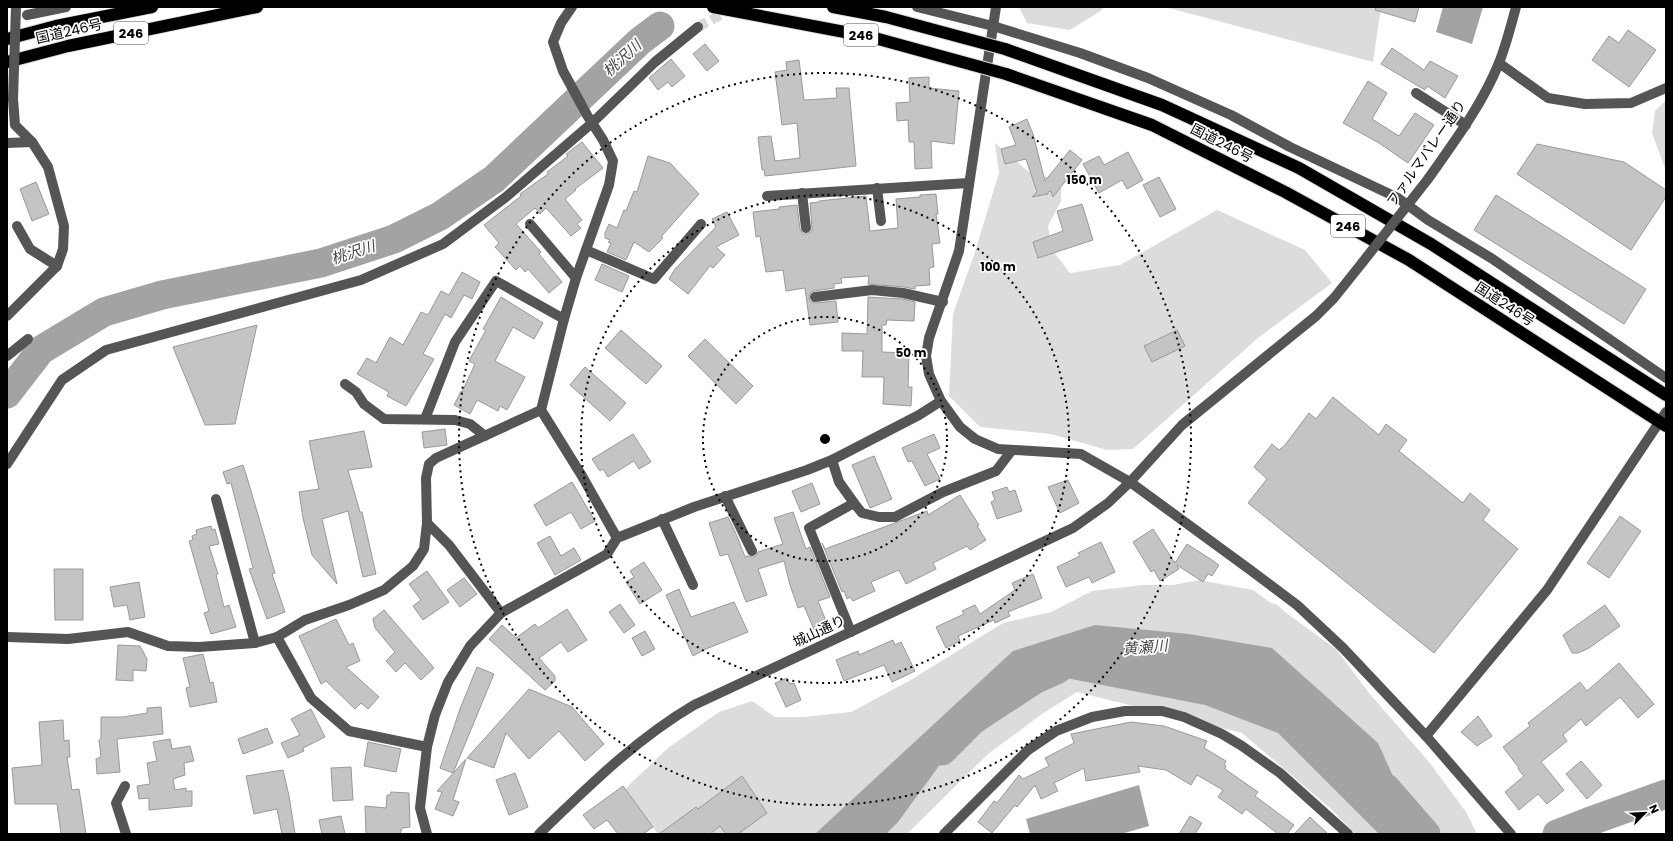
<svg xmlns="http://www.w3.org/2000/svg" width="1673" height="841" font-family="Poppins,'Noto Sans JP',sans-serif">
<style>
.green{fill:#dcdcdc}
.water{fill:#a3a3a3}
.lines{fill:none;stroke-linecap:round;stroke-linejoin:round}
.river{stroke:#a3a3a3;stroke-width:29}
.building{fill:#c4c4c4;stroke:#999}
.minor-tunnel{stroke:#d9d9d9;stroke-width:10;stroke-dasharray:10 5;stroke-linecap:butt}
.highway-casing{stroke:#dbdbdb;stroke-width:14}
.minor{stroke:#555;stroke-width:10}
.highway{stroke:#000;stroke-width:12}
.highway-bridge-casing{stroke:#dbdbdb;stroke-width:14;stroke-linecap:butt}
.minor-bridge{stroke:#555;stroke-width:10}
.highway-bridge{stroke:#000;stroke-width:12}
.ring{fill:none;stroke:#000;stroke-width:2;stroke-dasharray:2 4}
.labels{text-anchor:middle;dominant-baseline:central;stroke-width:3.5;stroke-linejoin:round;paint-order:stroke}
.shield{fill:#fff;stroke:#4c4c4c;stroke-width:1}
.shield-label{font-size:13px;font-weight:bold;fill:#000}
.street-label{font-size:14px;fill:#000;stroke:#fff}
.water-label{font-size:15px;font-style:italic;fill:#444;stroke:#fff}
.centre{fill:#000;stroke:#fff;stroke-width:2}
.ring-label{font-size:12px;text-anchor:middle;font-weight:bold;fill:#000;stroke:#fff;stroke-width:3.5;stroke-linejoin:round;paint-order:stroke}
</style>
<rect width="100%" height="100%" fill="#fff"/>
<g class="green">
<polygon points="1019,7 1103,7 1102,10 1070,30 1027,23"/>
<polygon points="1165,7 1381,7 1373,62"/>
<polygon points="1666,100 1666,171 1652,133 1655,111"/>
<polygon points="995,143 1029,172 1061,181 1061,201 1048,226 1052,250 1070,273 1120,265 1217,210 1305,250 1332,283 1258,338 1133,449 1107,450 1051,434 980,427 949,396 953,314 974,255 999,173"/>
<polygon points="1199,580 1253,590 1271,603 1276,604 1285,612 1336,649 1369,693 1429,762 1466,812 1477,834 1355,834 1331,809 1242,733 1077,692 1042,714 988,754 907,834 656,834 657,833 625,789 668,748 719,712 752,701 775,717 804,717 851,712 909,681 1003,623 1051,612 1092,591 1142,585 1173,585"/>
</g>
<g class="water">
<polygon points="1443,7 1483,7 1472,44 1436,32"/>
<polygon points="1095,625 1189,634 1272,648 1378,743 1419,834 1379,834 1278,733 1205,705 1061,677 990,696 898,822 886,834 815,834 1013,651"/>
<polygon points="1139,785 1149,826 1121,834 1030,834 1026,819"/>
</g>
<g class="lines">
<g class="river">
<polyline points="7,394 41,350 104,312 162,295 321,263 394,239 440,216 494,179 640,41 660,26"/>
<polyline points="942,751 973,720 1034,680 1058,669"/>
<polyline points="1386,788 1426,834"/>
<polyline points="1557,834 1588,822 1666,794"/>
</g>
</g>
<g class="building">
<polygon points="1376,7 1419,7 1415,22 1375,10"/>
<polygon points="1628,30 1656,50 1629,87 1592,60 1609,36 1619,43"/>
<polygon points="705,44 719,61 707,71 693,54"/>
<polygon points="1392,48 1424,70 1430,61 1458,76 1445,98 1427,86 1425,90 1381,64"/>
<polygon points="671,59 685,76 672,87 668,82 658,90 649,78"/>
<polygon points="799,60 804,100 837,98 836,88 849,88 856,166 765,176 764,169 762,170 758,137 771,136 775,161 800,158 797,123 782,125 775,72 787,70 786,62"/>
<polygon points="929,77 929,88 959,91 954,144 931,141 932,168 915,169 914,142 909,142 908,120 897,121 896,103 910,102 909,78"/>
<polygon points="1368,81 1387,93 1372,119 1399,136 1415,113 1434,125 1408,163 1379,143 1343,123"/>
<polygon points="1027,119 1033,134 1045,181 1070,150 1082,160 1053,197 1051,191 1048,192 1048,194 1032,197 1037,192 1026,159 1005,164 1001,149 1016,145 1009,127"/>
<polygon points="582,142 603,168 575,189 576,190 565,199 582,220 577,224 581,228 571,236 546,208 540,214 535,208 516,224 541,252 539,254 562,282 549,293 528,269 525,272 520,266 516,270 495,247 499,243 484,225 521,196 520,194 548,174 547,172 568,156 566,154"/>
<polygon points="1537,144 1624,162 1666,190 1666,197 1631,250 1517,174"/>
<polygon points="1128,152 1143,180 1127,189 1122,180 1099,193 1083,164 1099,156 1104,165"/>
<polygon points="648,156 670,163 699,194 661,237 663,238 649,252 634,242 626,260 607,252 611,243 608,242 610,240 605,238 605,233 609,224 617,228 624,210 626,211 634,191 637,192"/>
<polygon points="1159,177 1176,209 1160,217 1143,185"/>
<polygon points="36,182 49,214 32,221 20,189"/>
<polygon points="936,194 938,214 936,214 940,243 932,244 934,267 929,268 930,285 915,286 915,289 904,287 868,284 869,276 841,278 842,283 834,284 834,288 814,291 811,292 809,297 810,301 815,303 836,301 838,322 810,325 805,288 786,291 783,270 766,272 760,236 756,237 753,212 779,209 779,207 797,205 800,229 803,234 807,234 812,231 812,228 810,203 819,202 819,201 866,196 870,231 898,228 896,199 920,197 920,195"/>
<polygon points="1496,195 1646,289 1624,324 1474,230"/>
<polygon points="1082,204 1093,240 1038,258 1033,242 1063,231 1057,211"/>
<polygon points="727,212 739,235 716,247 725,255 713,268 710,266 688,294 669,279 675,269 716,227 712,219"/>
<polygon points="602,264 629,276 622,292 595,280"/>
<polygon points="462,272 480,282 472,299 464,295 451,318 445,314 423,354 434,359 406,406 387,396 389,392 357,374 367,358 376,363 390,337 403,345 421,312 428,315 441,291 449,295"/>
<polygon points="501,297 543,323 534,339 513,327 498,355 495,361 525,377 507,410 500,406 498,411 477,400 470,414 454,405 461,391 462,392 475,364 469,361 486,330 483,329"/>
<polygon points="868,297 902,299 915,302 914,321 887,320 886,325 882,325 882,352 909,353 908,387 912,387 911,406 883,404 884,377 862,377 863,351 842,351 842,333 867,334"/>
<polygon points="257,325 235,424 205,425 173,347"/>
<polygon points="621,330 662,366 646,384 605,348"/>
<polygon points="1177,330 1185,346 1152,362 1144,346"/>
<polygon points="705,339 753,386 736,404 688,356"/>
<polygon points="585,367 626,403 610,421 570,385"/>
<polygon points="1333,397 1379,435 1386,424 1407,440 1399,451 1463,503 1470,493 1490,510 1483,520 1518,549 1434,653 1248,503 1267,479 1254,467 1272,444 1279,450 1285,445 1309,413 1316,419"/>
<polygon points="445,429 447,445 424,448 422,432"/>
<polygon points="364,431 372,467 348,470 360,512 362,512 376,574 363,577 348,511 322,519 337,584 312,555 303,518 299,492 319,489 309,441"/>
<polygon points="633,434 651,462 639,469 634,461 608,477 603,469 600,471 592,459"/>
<polygon points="934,434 940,448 927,454 940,479 925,486 912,461 908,462 902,448"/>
<polygon points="874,456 892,499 870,508 852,465"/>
<polygon points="243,465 249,484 275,573 272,574 285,612 267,619 249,569 253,568 231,483 227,484 223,472"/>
<polygon points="1068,480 1079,503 1060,513 1048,487"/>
<polygon points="572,482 595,521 581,529 571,512 546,526 534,505"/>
<polygon points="812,483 820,504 801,512 792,491"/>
<polygon points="1007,487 1009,492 1015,490 1022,511 997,519 991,502 995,500 992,492"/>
<polygon points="960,495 979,525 977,526 986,540 970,550 967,546 933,563 936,569 906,584 899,570 871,582 875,591 853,601 850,597 847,599 844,591 842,592 822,543 825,549 927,511 928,515"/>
<polygon points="793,512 806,549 810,547 830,597 818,601 828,626 815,632 804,606 798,608 790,585 784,561 758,569 767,595 746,602 728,554 720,556 709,523 728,517 737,536 745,557 748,556 752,557 755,557 758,552 783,544 774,518"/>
<polygon points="1620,516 1641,531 1609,578 1587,563"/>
<polygon points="211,526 212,530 215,529 219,544 209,546 218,574 216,575 224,607 229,605 236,627 211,634 204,613 209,611 189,541 193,540 192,536 197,534 196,530"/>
<polygon points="1153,529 1175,563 1187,544 1215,562 1215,563 1219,565 1212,576 1208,574 1203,582 1177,565 1179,569 1160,581 1154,570 1151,572 1133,542"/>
<polygon points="550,536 561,556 574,548 581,560 555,575 537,543"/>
<polygon points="1101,542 1115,572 1092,583 1089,577 1066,587 1057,567 1080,556 1078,553"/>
<polygon points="644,562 662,590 640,604 626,582 634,577 630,571"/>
<polygon points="54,569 83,569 83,620 55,620"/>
<polygon points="427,571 449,602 423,620 413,606 421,600 409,584"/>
<polygon points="1033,574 1042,598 1008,612 1010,616 995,623 994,620 958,636 960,641 946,648 936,627 964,614 962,611 975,605 980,614 1015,590 1012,583"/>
<polygon points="464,578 477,594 460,607 447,590"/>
<polygon points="139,582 145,617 130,620 127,605 114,607 110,587"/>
<polygon points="679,589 691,617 734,602 748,632 706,649 693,656 666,595"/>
<polygon points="620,604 635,625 624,633 609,612"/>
<polygon points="1605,605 1620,626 1589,648 1578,653 1572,653 1563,635"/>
<polygon points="567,609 587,640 568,652 561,642 539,658 555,676 555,681 545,690 489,639 502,625 516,638 535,624 538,628"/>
<polygon points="384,610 434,668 421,680 405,663 396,672 386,661 395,652 375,628 373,619"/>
<polygon points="336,619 349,645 353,643 360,661 346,667 379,697 368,709 361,703 355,709 326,681 321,684 299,636"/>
<polygon points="645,631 655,649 642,656 632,638"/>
<polygon points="893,640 895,645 901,642 915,671 892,682 884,665 844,681 836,660 858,651 859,655"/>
<polygon points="118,645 140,646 147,659 146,671 133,670 133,681 116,680"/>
<polygon points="203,654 210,683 213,682 217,702 190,707 186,688 190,687 183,658"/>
<polygon points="1619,663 1654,704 1638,718 1620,697 1586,726 1581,719 1563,735 1567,741 1541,762 1564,790 1547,804 1538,794 1519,810 1505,792 1524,776 1518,769 1519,768 1503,747 1530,726 1528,723 1580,682 1587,691"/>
<polygon points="477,667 494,674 453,773 440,768 460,709"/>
<polygon points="787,678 790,684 794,683 801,700 786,707 775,683"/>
<polygon points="529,689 572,707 604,744 585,761 559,731 529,759 506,733 494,768 467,758"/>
<polygon points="161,707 163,734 117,739 120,772 97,774 96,759 101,757 99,740 101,739 101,717 123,717 147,713 147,708"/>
<polygon points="311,709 325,737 303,748 304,751 288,758 281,743 300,735 291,719"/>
<polygon points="1478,716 1492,736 1477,746 1461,732"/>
<polygon points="63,720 64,741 69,740 70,757 67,757 72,790 79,789 86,834 61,834 57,804 15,804 12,768 42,765 39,722"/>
<polygon points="1131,722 1164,726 1207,741 1204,748 1226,761 1224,765 1226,766 1225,769 1258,792 1255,796 1294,825 1287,834 1278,834 1246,809 1242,814 1218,797 1223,790 1197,775 1191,785 1166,770 1138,766 1140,772 1086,781 1084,768 1054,783 1058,791 1041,799 1035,785 1017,807 1015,805 992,833 978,822 994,801 997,803 1019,775 1023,779 1049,766 1045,758 1074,743 1071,734"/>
<polygon points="267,728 273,743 243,754 238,739"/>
<polygon points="170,739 172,749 190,746 194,761 184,763 185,775 173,779 175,790 186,788 186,791 192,791 192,806 149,810 149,798 139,799 137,786 150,784 147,763 157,761 153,742"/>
<polygon points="368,742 401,749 396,772 364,766"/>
<polygon points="466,759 453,800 459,802 453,816 435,809 442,792 437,791"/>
<polygon points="1581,761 1602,785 1587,799 1566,774"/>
<polygon points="351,767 353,800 333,801 331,768"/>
<polygon points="283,770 289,796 295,834 282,834 277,809 254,814 246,776"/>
<polygon points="515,773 528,807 509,815 496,780"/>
<polygon points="742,776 767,813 738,834 726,834 720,826 710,834 659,834 696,807 698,809"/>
<polygon points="623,786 653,827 643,834 618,834 607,820 594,829 583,815"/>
<polygon points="391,792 409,793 410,827 402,828 400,834 366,834 365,806 386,808 387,795 390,795"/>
<polygon points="341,816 345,834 322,834 319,820"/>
<polygon points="1190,816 1202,823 1195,834 1179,834"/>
<polygon points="1310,817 1328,834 1294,834"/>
</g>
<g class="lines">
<polyline class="minor-tunnel" points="698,27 733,8"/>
<defs>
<g id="highway">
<polyline points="7,39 56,26 152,7"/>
<polyline points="1005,49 1162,105 1299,168 1431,244 1666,395"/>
<polyline points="7,62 68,46 257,7"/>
<polyline points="1006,74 1152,125 1285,192 1409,260 1666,426"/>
</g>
</defs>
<use href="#highway" class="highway-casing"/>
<g class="minor">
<polyline points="572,7 561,23 553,42 563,71 587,115 603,140 613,161 609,185 576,278 564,319 541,410 582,476 617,538"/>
<polyline points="917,7 993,26 1080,53 1148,78 1231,115 1290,147 1398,198 1428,220 1491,258 1666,378"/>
<polyline points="996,7 959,251 929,338 926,356 929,374 941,401 960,427 975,439 998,449 1081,454 1130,482 1249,569 1297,605 1343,648 1426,736 1511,834"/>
<polyline points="27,15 66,7"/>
<polyline points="1499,63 1548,98 1585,104 1631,103 1666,88"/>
<polyline points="1416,93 1466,125"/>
<polyline points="7,143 32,142"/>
<path d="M1428,179C1454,142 1482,105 1499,63C1506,45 1511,26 1516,7"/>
<polyline points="877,188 881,221"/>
<polyline points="802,193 806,228"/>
<polyline points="767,196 968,183"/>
<polyline points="530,224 576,278"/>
<polyline points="17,226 30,249 57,266"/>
<polyline points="586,250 654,279 701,224"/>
<polyline points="815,297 872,290 903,293 943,302"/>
<polyline points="7,316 57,266 63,249 64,226 48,167 32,142 15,125 13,99"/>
<polyline points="7,356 28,339"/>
<polyline points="345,384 356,392 364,404 384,419 455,420 470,424 485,436"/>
<polyline points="425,419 455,342 496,281 564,319"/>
<polyline points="832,460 839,482 854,503 862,513 879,517 895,517 943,492 996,471 1012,450"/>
<polyline points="7,464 62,380 106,350 361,280 443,244 506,197 592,123 655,62 698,27"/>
<polyline points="725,496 752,551"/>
<polyline points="216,499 255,643"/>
<polyline points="662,519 693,585"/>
<polyline points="427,523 449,545 501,613"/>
<polyline points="851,632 809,528 854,503"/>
<polyline points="7,637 68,639 128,632 168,646 199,647 255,643 277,637 305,620 349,605 384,590 413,566 424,549 427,523 426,478 429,464 436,458 541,410"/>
<polyline points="277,637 311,698 349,731 427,747"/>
<polyline points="1426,736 1547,590 1666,412"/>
<polyline points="125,786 116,803 126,834"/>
<polyline points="427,834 420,808 427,747 435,715 448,682 470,646 501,613 607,554 617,538 694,507 807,470 832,460 919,415 941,401"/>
<path d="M539,834C588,787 636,739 694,705L1073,528L1108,503L1130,482L1182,425L1316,316L1334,298L1362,263"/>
<polyline points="944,834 1028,750 1056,731 1092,717 1125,711 1162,711 1184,717 1222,734 1242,746 1280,773 1348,834"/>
</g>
<use href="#highway" class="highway"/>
<defs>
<g id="highway-bridge">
<polyline points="713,7 871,37 1006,74"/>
<polyline points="833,7 886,17 1005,49"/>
</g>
</defs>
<use href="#highway-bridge" class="highway-bridge-casing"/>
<g class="minor-bridge">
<polyline points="13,99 16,7"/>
<polyline points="1362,263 1428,179"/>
</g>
<use href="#highway-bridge" class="highway-bridge"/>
</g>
<g class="ring">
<circle cx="825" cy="439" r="122"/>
<circle cx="825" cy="439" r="244"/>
<circle cx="825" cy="439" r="366"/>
</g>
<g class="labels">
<g class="shield">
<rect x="114" y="22" width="34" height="22" rx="3"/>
<rect x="844" y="24" width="34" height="22" rx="3"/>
<rect x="1331" y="215" width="34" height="22" rx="3"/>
</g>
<g class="shield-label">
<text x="131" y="33">246</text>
<text x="861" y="35">246</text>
<text x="1348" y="226">246</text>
</g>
<g class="street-label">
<text transform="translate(69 31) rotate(-13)">国道246号</text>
<text transform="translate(1222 143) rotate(27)">国道246号</text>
<text transform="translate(1426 153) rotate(-55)">ファルマバレー通り</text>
<text transform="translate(1505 304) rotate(33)">国道246号</text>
<text transform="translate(819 631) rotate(-25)">城山通り</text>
</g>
<g class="water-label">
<text transform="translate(622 58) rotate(-43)">桃沢川</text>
<text transform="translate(353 252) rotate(-18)">桃沢川</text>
<text transform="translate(1145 647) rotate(-5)">黄瀬川</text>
</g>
</g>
<circle cx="825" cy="439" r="6" class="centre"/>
<g class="ring-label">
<text x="1084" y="184">150 m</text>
<text x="998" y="271">100 m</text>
<text x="911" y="357">50 m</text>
</g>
<rect width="1673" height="841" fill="none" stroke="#000000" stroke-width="16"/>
<g transform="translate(1645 813) rotate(66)" stroke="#ffffff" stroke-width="3" paint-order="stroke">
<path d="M0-3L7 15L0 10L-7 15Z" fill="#000000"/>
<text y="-6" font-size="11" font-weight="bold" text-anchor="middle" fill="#000000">N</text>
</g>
</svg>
